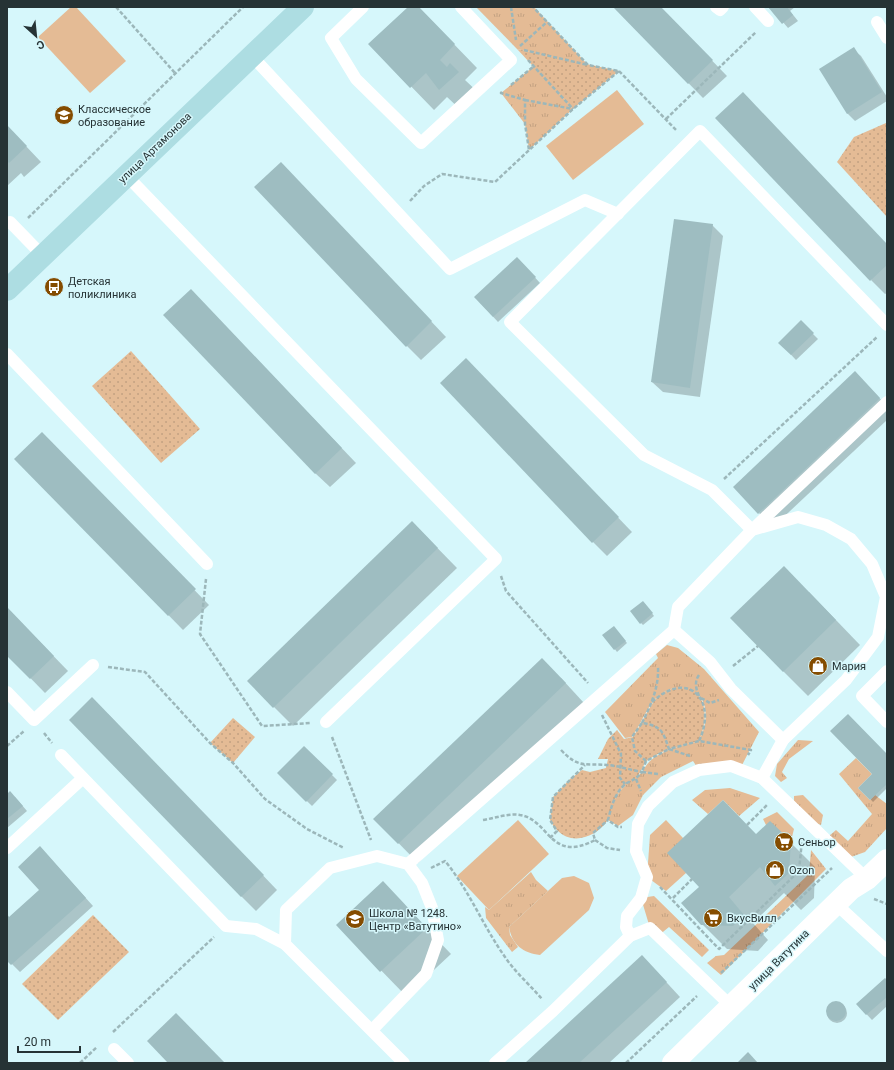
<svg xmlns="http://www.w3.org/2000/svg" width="894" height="1070" font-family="Roboto,sans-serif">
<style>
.grass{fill:url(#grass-tufts)}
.park{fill:url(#park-dots)}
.garden{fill:#e4bb95}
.shadow{fill:#0003}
.building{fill:#9ebdc1}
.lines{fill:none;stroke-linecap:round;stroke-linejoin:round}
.path{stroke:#9cb7ba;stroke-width:2.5;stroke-dasharray:4 2;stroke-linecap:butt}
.lane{stroke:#fff;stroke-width:12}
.street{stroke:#fff;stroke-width:22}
.secondary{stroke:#addde2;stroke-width:22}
.labels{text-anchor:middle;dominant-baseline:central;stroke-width:3;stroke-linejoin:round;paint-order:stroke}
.poi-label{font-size:11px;fill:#263335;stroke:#d6f7fb;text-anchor:start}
.street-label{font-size:11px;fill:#263335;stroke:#d6f7fb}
</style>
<defs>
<pattern id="grass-tufts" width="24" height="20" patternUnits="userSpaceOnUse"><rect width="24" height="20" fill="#e4bb95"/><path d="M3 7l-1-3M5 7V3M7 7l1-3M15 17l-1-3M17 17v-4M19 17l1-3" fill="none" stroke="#c3a181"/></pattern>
<pattern id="park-dots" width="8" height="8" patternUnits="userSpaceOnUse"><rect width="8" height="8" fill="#e4bb95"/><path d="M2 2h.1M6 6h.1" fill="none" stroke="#c3a181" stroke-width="1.8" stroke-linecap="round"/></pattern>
</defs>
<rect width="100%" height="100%" fill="#d6f7fb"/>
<g class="grass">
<polygon points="476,7 534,7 588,65 517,49"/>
<polygon points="534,66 573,109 529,150 525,124 501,93"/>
<path d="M667,645L678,648L704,669L759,732L740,769L699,770L693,761L661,777L643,795L633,815L618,826L608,820C611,808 615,794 625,786C630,780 636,779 642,772L648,773L643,771C652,751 679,747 699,741C704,731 707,720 705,708C702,688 676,682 661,694C648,703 642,723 632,737L625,738L605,712L658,658L656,654Z"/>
<polygon points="798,740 813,741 789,759 782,772 787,778 781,782 775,776 777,764"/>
<polygon points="856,758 872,774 858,788 870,800 875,795 887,804 887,828 865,852 851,857 829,836 836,830 848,841 872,814 839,774"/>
<polygon points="730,788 760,798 739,816 723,800 708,814 692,800 705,790"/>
<polygon points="803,795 823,815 821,825 812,822 794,801 794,796"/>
<polygon points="777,812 794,829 791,841 766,825 763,819"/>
<polygon points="666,820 683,838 686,873 666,891 647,877 650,835"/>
<polygon points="811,850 826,869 721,975 707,963 716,956 724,955 809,874"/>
<polygon points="531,872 536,880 548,891 509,927 510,935 518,947 512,952 486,918 485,907 489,910"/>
<polygon points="654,896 709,950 702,957 669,927 658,936 650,928 641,898"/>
</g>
<g class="park">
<polygon points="517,49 619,71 573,109"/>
<polygon points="886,123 887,124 887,217 837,162 854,137"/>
<polygon points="131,351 200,429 161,463 92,386"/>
<path d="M677,687C681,688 686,688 690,689C710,698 706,725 699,741C682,746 663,749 648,760C643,764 641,773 636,778C630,784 623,785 618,793C613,802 612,814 607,821C596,837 572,846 557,830C554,828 552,823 550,820L553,797L570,779L582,770L590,772L606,768L608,759H598L608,739L617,730L624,739L633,737C641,725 652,699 662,693C667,690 672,689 677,687Z"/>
<polygon points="233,718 255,737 233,763 210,743"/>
<polygon points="93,915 129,952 58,1020 22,984"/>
</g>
<g class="garden">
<polygon points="71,7 76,7 126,61 90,93 38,37"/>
<polygon points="617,90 644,124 573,180 546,146"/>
<polygon points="518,820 549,854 489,910 457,876"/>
<path d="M574,876L589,883L594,898L589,910L540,955C523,953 512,945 509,927L562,878Z"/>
</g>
<g class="shadow">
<polygon points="409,7 418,7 477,68 465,80 481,95 463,112 447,97 434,110 370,44"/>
<polygon points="614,7 660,7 727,76 703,98"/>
<polygon points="770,7 795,7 790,11 798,21 788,28"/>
<polygon points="853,49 861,56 887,97 887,101 855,121 847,113"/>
<polygon points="7,126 41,162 24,177 21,173 7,186"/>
<polygon points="295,178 446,337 421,360 407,346"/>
<polygon points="712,225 723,236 700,397 663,392 652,382"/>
<polygon points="887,244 887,293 885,294 871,280"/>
<polygon points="522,263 540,283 498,322 475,297"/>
<polygon points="205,305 356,463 330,487 315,473"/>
<polygon points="801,322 818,339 796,360 780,343"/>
<polygon points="480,374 632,532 607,556 593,542"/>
<polygon points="869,387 887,406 887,420 773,527 759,513"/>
<polygon points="56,448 209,605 183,630 16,459"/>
<polygon points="412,522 457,568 293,726 248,681"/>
<polygon points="809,592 860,645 808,696 783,671"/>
<polygon points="645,604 654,616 643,625 641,623"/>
<polygon points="7,608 68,671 45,693 7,654"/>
<polygon points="616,630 627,643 617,652 604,635"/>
<polygon points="561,678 584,703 418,863 375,819"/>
<polygon points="107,713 277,890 256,911 241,896"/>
<polygon points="304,747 337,780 312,806 278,773"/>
<polygon points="887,755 887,788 873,802 860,788 874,774"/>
<polygon points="7,795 15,797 27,811 7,828"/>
<polygon points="757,835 790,842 815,867 814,898 801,910 784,893 753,923 768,940 758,951 727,949 702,924 701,887"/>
<polygon points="48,856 93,906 20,972 7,959 7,915 9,918 40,890"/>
<polygon points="383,883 451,954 406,996 338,926"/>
<polygon points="656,971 680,997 609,1063 527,1063"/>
<polygon points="887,981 887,1006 872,1020 857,1004"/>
<circle cx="837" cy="1013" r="10"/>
</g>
<g class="building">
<polygon points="408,7 419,7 455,44 440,60 447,67 450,63 459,72 439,90 426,73 410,88 368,44"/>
<polygon points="613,7 661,7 713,60 688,84"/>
<polygon points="768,7 787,7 793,15 782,24"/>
<polygon points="854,47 882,92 847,114 819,69"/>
<polygon points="743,92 887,244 887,265 870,281 715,118"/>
<polygon points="7,125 27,146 9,163 7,161"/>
<polygon points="281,162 432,321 406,347 254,187"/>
<polygon points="674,219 713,224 690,388 651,382"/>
<polygon points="517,257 536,277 493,317 474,297"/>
<polygon points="191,289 342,448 315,474 163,315"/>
<polygon points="801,320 814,333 791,355 778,343"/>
<polygon points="466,358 619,517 592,543 440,383"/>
<polygon points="855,371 880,398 758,514 733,487"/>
<polygon points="42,432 196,589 168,616 14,459"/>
<polygon points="412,521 438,548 273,708 247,681"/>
<polygon points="784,566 836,620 783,672 730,618"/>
<polygon points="643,601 653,613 640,624 630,611"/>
<polygon points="7,607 54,656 30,679 7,656"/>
<polygon points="614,626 626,641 614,650 602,635"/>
<polygon points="542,658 566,683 398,844 373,819"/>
<polygon points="92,697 264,875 241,897 69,720"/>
<polygon points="848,714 887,754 887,784 870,800 858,788 872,774 830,731"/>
<polygon points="304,746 333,774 306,802 277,773"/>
<polygon points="10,791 23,806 7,819 7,794"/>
<polygon points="723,800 756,834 770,821 791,841 789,873 775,886 760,867 729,897 744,915 733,926 701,925 681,903 699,887 667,853"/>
<polygon points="40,846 86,898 11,965 7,961 7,914 9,917 39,890 18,867"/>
<polygon points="383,881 427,928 380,972 336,925"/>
<polygon points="642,955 667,982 579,1063 525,1063"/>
<polygon points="885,978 887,980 887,997 866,1015 856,1004"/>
<circle cx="836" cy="1011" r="10"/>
<polygon points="176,1013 225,1063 168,1063 147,1041"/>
<polygon points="748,1052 758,1063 737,1063"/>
</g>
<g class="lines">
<g class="path">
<polyline points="116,7 175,73"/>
<polyline points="511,7 516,40"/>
<polyline points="520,46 547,22"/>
<polyline points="524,50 588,65 533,7"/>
<polyline points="528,60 573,109"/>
<polyline points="619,71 677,131"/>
<polyline points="511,85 534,66"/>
<polyline points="502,92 501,93 525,100 525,124 529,150"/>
<polyline points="525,100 573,109"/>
<polyline points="666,119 756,32"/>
<polyline points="410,201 424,186 442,174 495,182 573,109 619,71 588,65"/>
<polyline points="28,218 243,7"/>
<polyline points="724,479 877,337"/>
<polyline points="501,576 506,591 588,683"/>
<polyline points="206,579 200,634 262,726 311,723"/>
<polyline points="733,666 758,646"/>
<polyline points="108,667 145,672 210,743 233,763 265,799 307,829 344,848"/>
<path d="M699,696C696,689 694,682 699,675"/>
<polyline points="701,698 710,703 719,700"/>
<path d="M652,702C689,668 718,701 699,741"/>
<polyline points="602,715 621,754 620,778 625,784"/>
<path d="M642,723C651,705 659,687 658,667"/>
<polyline points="44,733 52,743"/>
<polyline points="332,737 371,840"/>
<polyline points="7,746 24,731"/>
<path d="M561,750C579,769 585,763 607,765C619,766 631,770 642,772C637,778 633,780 627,783C615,791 611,808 608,820L618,827H622"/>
<path d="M646,761L635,751L632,737L642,723C662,726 663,732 669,749L699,741L751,750L748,755"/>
<polyline points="658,774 642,772 646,761 669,749 690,756"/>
<polyline points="636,779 641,791"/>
<path d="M483,820C496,818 508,813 520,815C549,819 550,864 595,840L593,833L608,820"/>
<polyline points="747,825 767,805"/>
<polyline points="550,838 557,831 550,820 553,797 585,765"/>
<polyline points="595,840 607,848 620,850"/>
<path d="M431,868L445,861C469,890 483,926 505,957C515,972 530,985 542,999"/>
<polyline points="660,887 719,949 799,871 802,840"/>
<polyline points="673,898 692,879"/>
<polyline points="874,899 887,904"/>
<polyline points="721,973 832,868"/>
<polyline points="113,1032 214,937"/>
<polyline points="80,1063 97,1047"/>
<polyline points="626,1063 697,996"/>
</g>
<g class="lane">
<polyline points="363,7 331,38 356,79 421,143 511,60 461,7"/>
<polyline points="716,7 720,10 723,7"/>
<polyline points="755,7 768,21"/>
<polyline points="877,22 887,38"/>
<polyline points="252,56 450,269 585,200 618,214"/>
<polyline points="127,176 496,559 326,722"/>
<polyline points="10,222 43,256"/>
<polyline points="887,325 700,131 510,322 644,455 712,490 752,530 887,402"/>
<polyline points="7,354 207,564"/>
<polyline points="674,630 710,662 731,689 783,740"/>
<polyline points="887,671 862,696 887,722"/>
<polyline points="7,692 34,720 93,665"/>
<polyline points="61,755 226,926 256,929 285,944 404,1063"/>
<polyline points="7,848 83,778"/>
<polyline points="408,864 674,630 678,607 752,530 798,517 826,525 851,539 872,564 886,597 878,637 846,680 783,740 762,778"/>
<polyline points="836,904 887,951"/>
<polyline points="630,936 626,927 627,916 641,898 647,877 636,851 638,824 648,806 673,782 699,770 731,766 762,778 867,879"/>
<polyline points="285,944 286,910 330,868 377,856 408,864 422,883 432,908 438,940 426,974 372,1030"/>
<polyline points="114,1049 128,1063"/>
<polyline points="495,1063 553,1011 630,936 650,928 732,1007"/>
</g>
<polyline class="street" points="673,1063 851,889 867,879 887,860"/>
<polyline class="secondary" points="7,290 303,7"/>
</g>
<defs>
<symbol id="school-disc" viewBox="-11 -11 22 22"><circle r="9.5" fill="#854c00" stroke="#d6f7fb"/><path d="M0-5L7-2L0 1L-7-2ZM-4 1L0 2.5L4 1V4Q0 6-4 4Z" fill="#fff"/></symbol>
<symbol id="bus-disc" viewBox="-11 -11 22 22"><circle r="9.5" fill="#854c00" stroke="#d6f7fb"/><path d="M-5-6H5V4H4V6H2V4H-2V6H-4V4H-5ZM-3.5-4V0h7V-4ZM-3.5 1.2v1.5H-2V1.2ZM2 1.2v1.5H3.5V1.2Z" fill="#fff"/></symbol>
<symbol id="shop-disc" viewBox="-11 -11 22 22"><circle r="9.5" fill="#854c00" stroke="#d6f7fb"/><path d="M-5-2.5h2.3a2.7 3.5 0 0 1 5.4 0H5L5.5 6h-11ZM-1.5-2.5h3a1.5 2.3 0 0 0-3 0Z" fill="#fff"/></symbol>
<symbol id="supermarket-disc" viewBox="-11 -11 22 22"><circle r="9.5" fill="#854c00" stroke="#d6f7fb"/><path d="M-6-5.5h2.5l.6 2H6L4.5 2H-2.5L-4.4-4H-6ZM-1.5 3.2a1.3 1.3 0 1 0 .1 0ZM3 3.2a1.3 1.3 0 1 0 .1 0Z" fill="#fff"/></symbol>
</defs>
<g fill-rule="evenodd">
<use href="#school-disc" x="53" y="104" width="22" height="22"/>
<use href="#bus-disc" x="43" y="276" width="22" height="22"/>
<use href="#shop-disc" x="807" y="655" width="22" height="22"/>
<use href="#supermarket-disc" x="773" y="831" width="22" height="22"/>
<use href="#shop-disc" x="764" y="859" width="22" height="22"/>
<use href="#supermarket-disc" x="702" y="907" width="22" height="22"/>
<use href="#school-disc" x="344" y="908" width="22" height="22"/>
</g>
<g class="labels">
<g class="poi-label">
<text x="78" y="109">Классическое<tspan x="78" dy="13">образование</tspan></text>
<text x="68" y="281">Детская<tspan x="68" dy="13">поликлиника</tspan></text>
<text x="832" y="666">Мария</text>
<text x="798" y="842">Сеньор</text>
<text x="789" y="870">Ozon</text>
<text x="369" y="913">Школа № 1248.<tspan x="369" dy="13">Центр «Ватутино»</tspan></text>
<text x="727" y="918">ВкусВилл</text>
</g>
<g class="street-label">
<text transform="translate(155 148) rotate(-44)">улица Артамонова</text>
<text transform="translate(779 960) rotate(-45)">улица Ватутина</text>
</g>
</g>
<rect width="894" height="1070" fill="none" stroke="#263335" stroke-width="16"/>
<g transform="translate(36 36) rotate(153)" stroke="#d6f7fb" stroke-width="3" paint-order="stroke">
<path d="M0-3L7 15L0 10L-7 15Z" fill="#263335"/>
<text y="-6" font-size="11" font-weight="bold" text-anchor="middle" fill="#263335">С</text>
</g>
<path d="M18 1046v6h62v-6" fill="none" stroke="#263335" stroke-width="2"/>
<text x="24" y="1046" font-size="12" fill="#263335" stroke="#d6f7fb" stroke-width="3" paint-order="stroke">20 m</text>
</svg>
